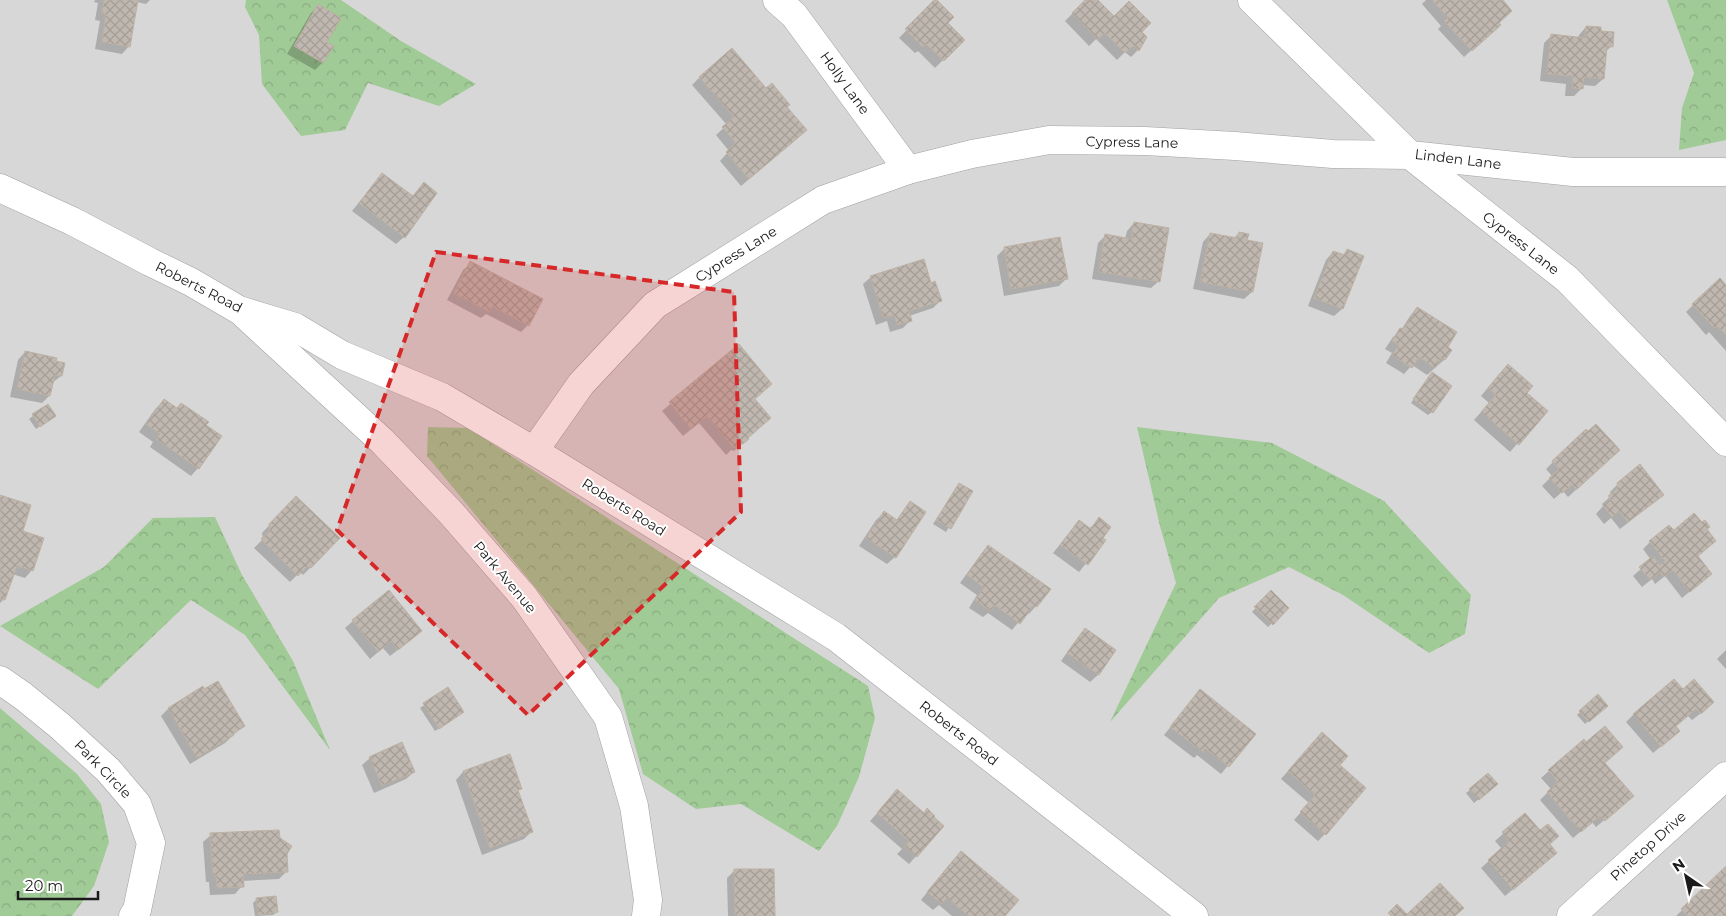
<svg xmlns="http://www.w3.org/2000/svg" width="1726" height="916" font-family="Montserrat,sans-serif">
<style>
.residential{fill:#d8d7d7}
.forest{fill:url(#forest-crowns)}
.shadow{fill:#0003}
.building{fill:url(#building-cross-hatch);stroke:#bdb1a3}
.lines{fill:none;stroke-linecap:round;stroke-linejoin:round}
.minor-casing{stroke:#a1a1a1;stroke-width:29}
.minor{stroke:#fff;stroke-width:28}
.marked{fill:#d62828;fill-opacity:0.2;stroke:#d62828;stroke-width:4;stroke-dasharray:10 6;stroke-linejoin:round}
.labels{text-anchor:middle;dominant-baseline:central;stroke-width:4;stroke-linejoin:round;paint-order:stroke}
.street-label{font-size:14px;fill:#1a1a1a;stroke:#fff}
</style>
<defs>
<pattern id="forest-crowns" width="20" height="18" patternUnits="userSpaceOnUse" patternTransform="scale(1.25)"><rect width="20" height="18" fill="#a0ca96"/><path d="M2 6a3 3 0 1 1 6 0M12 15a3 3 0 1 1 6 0" fill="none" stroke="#89ad81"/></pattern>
<pattern id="building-cross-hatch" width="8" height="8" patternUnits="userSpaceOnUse" patternTransform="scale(1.25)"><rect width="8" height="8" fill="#c0b8b0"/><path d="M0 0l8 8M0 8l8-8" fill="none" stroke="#a49e97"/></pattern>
</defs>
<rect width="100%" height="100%" fill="#ece9e0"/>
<rect class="residential" x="0" y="0" width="1726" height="916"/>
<g class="forest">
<polygon points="246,0 341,0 401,41 476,84 439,106 368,83 345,130 301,136 262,84 259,35 245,7"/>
<polygon points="1667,0 1726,0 1726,140 1679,150 1682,108 1694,73"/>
<polygon points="428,427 468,428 868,686 875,718 859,777 837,826 819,851 741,804 696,809 643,774 619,689 427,456"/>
<polygon points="1137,427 1272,443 1384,501 1471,595 1465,634 1429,653 1343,595 1289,567 1219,598 1110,722 1176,583 1160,526"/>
<polygon points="215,517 242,575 293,661 330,750 245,635 191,600 98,689 0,626 104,567 153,518"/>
<polygon points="0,708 77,774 101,804 109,842 94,886 72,916 0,916"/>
</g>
<g class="shadow">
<polygon points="95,0 150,0 146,4 137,2 129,46 122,54 95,49 100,21 95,20 98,3 94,2"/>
<polygon points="936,0 946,23 963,40 935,68 918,51 915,53 899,38"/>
<polygon points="1086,0 1096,0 1114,18 1140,32 1138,50 1131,57 1125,52 1117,60 1096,39 1089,46 1065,21"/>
<polygon points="1426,0 1501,0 1497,23 1491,32 1464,57 1438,29 1441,26 1422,4"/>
<polygon points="319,6 325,43 332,47 322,63 315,70 287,54 311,13"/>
<polygon points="1586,27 1600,32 1612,46 1605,52 1603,79 1595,86 1582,85 1581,89 1574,96 1565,96 1566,84 1540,81 1544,43 1551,36 1578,38 1579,35"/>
<polygon points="700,77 766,90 786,107 798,138 741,186 720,161 729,151 716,135 727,125 692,85"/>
<polygon points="382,174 412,197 424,184 404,237 396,244 352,211"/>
<polygon points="1134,223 1159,281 1151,288 1092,279 1098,243 1105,236 1125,239 1127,231"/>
<polygon points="1239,233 1246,241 1252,292 1244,299 1193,289 1203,242 1210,234 1233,239"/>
<polygon points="1004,249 1067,278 1059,286 1004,296 997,256"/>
<polygon points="1347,250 1362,256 1342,309 1334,316 1308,306 1326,260 1333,252 1342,256"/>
<polygon points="471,263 528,325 521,332 486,314 481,318 447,300 463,270"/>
<polygon points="871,277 930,284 940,301 933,308 909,316 911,320 903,328 890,332 887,321 876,325 863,284"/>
<polygon points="1726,287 1726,351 1709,332 1706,335 1686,312 1693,305"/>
<polygon points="1417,308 1446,347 1450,350 1444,360 1427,375 1412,365 1404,374 1386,363 1392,353 1385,349 1393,337 1401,330 1410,316"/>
<polygon points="739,346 754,400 748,439 734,451 731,450 726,455 699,423 683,436 662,411"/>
<polygon points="25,352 55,362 61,376 52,383 49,396 42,403 10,397 18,360"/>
<polygon points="1500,373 1546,411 1510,452 1474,420 1489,403 1481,396"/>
<polygon points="1429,377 1432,412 1428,415 1411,403"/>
<polygon points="164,401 176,409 181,404 205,426 198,468 191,476 150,447 153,442 139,432 156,408"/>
<polygon points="48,405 51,419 36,429 29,419"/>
<polygon points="1611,458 1568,497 1563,491 1554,499 1542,486 1552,476 1546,469 1553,462"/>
<polygon points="959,484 971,492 946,532 933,524"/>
<polygon points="1618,484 1663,495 1620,529 1611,518 1604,524 1596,514 1603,506 1602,504 1611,496 1610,492"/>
<polygon points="0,496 21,532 32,570 25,578 12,574 3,600 0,603"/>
<polygon points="296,497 339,539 303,575 300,572 290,582 254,548 263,539 262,533"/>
<polygon points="910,503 895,557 887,564 859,546 876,520 884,513 896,521"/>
<polygon points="1099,519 1102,538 1105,540 1079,572 1053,553 1079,521 1089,529"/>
<polygon points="1705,529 1697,556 1711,574 1682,598 1665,576 1655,584 1652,579 1642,587 1633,576 1651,560 1643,549 1650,542 1673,532"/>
<polygon points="988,547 1036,606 1029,614 1027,612 1012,630 988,613 983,617 969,608 977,595 960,583 981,554"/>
<polygon points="1271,592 1287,608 1268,627 1252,612"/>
<polygon points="353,621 413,638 390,656 383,648 370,659 345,628"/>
<polygon points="1085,629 1115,650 1098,675 1090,682 1061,661 1078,637"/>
<polygon points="1726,650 1726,669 1717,659"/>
<polygon points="202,688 243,726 225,743 190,764 161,716 168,709"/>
<polygon points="448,689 463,712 435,731 420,708"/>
<polygon points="1683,690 1705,710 1692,720 1688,716 1675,727 1671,738 1653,753 1626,722 1634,714"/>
<polygon points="1200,691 1254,734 1221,774 1197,755 1194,758 1164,735"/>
<polygon points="1603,709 1585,724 1577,715 1580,712"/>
<polygon points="1314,741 1338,766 1325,834 1318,841 1294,820 1309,803 1281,779"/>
<polygon points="509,756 520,789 517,792 531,832 524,839 482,855 456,780 463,772"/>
<polygon points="370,758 414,772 406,779 374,793 362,765"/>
<polygon points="1604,763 1625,803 1596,827 1592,822 1573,838 1540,800 1551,789 1541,778 1549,771"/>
<polygon points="1493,787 1474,803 1466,793 1470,790"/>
<polygon points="890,799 932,817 943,826 909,864 897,854 902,849 870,821"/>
<polygon points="1525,814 1549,844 1548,860 1505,896 1481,868 1502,849 1495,841"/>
<polygon points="211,835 278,839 286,853 287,871 279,879 242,881 242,886 235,894 210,895 209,882 206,882 203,842"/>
<polygon points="953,860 1004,916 952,916 939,905 933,910 921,900"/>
<polygon points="1726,868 1726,915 1725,916 1676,916"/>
<polygon points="735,870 774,916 728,916 727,878"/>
<polygon points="257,899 277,912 273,915 255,916 253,903"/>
</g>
<g class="building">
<polygon points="104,0 138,0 130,47 102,42 106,14 102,13"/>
<polygon points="934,0 937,0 954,17 948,23 965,40 944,61 926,44 923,47 905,29"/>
<polygon points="1085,0 1098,0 1114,16 1129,1 1151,23 1142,32 1147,37 1139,51 1134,45 1125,53 1105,33 1098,39 1072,13"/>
<polygon points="1432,0 1503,0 1512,11 1499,23 1501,25 1472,51 1444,21 1448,18"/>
<polygon points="318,4 341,18 327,42 334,46 323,63 294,46"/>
<polygon points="1586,26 1601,27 1601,31 1614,32 1613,47 1607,46 1604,79 1584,77 1583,89 1572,88 1573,76 1547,74 1551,34 1585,38"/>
<polygon points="732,48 766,88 772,83 790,105 787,107 807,130 749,179 726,152 736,143 722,127 734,117 699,77"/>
<polygon points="382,173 413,196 424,182 437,193 405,238 359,203"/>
<polygon points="1134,222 1169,228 1160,282 1099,272 1105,234 1131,239"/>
<polygon points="1239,232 1249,234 1247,240 1263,243 1253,292 1200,282 1210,233 1237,238"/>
<polygon points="1060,237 1068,279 1011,289 1004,247"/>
<polygon points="1347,249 1364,256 1343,309 1314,298 1333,251 1345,255"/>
<polygon points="924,259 931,283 935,281 942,301 909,311 912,321 897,325 894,315 883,318 870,276"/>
<polygon points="470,261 543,299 529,326 492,306 490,312 454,293"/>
<polygon points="1720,278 1726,285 1726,335 1717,326 1714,328 1692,304"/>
<polygon points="1417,307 1457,332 1448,347 1452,350 1445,360 1441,358 1435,368 1419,357 1412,368 1392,355 1399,345 1392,341 1400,328 1403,329"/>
<polygon points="739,344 772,384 755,399 771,418 748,438 749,439 743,444 740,443 734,448 707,416 691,429 669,402"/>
<polygon points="25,351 57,358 56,361 65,363 62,376 55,375 50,396 17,389"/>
<polygon points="1508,364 1533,386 1527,393 1548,411 1519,445 1481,412 1496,395 1488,388"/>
<polygon points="1432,372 1452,386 1433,413 1413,399"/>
<polygon points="164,399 177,408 181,403 209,422 206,425 222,436 199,469 156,439 160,434 146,424"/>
<polygon points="48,404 56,416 40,427 32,414"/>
<polygon points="1596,424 1620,450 1576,490 1572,485 1562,493 1549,478 1559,469 1552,461 1586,429 1588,431"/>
<polygon points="1640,464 1664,495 1628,522 1619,511 1612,517 1603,505 1611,499 1608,496 1618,488 1617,483"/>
<polygon points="959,483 973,491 951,529 936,520"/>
<polygon points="0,495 31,505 23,531 44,538 33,571 17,566 5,600 0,599"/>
<polygon points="296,496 340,538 311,568 308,566 298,576 261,539 270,530 269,524"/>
<polygon points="910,501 926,512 896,558 866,538 884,511 897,520"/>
<polygon points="1694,513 1702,522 1705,520 1710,527 1707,529 1716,541 1698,556 1712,574 1690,592 1673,570 1663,577 1660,572 1650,580 1639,567 1653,556 1660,565 1665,561 1649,541 1669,525 1674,530"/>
<polygon points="1099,517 1111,527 1103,538 1106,540 1088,565 1060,545 1079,520 1091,529"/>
<polygon points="988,545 1051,589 1037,607 1034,605 1020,624 995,605 991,611 975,600 984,588 967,575"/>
<polygon points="389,590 422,631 398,650 391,641 378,652 352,620"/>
<polygon points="1271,590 1289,608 1273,625 1254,607"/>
<polygon points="1085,628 1116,650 1099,675 1067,653"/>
<polygon points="1674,679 1683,689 1694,679 1714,702 1701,714 1696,709 1676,726 1680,731 1661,747 1633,714"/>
<polygon points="218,681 245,726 233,734 234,735 197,758 168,708 203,686 204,689"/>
<polygon points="448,687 464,712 439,729 423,703"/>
<polygon points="1200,689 1256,734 1229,767 1205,748 1203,752 1170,727"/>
<polygon points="1598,694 1608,706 1589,722 1579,711"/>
<polygon points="1605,726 1623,747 1605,763 1634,796 1605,821 1600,816 1581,832 1547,792 1558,782 1548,770 1584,739 1586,742"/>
<polygon points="1322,732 1348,756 1340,765 1366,788 1326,835 1300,812 1315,795 1288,771"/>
<polygon points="402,742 415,772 382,786 369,757"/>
<polygon points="510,754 522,789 518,790 533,832 490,848 463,771"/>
<polygon points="1488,773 1498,784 1479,800 1469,789"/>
<polygon points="897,789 924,813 927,808 935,816 934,817 944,826 917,857 904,846 909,841 877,813"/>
<polygon points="1525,813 1540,830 1548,824 1559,836 1550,844 1557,853 1513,890 1488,860 1509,841 1502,832"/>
<polygon points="279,830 280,838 292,846 287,854 288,872 243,874 244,887 217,888 216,875 213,875 210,833"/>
<polygon points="961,851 1019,900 1005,916 969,916 947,898 942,904 927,892"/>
<polygon points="1726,866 1726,916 1687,916 1681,909"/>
<polygon points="734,869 774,869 775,916 735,916"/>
<polygon points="1440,883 1464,908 1455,916 1391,916 1388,913 1397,904 1407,914"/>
<polygon points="276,896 278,912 258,915 256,898"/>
</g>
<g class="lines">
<defs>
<g id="minor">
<polyline points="777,0 794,15 908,170"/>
<polyline points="1252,0 1410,155 1573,172 1726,172"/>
<polyline points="0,188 72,221 150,262 191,282 239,310 295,327 342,355 442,397 534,451 836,637 1194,916"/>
<polyline points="244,314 382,441 452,514 524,597 608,717 634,806 648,900 646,916"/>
<polyline points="534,451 581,384 655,305 823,200 908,170 972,154 1049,140 1145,141 1235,146 1333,154 1410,155 1567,279 1726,442"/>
<polyline points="0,680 23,696 60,726 108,770 137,804 151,843 137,910 133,916"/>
<polyline points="1571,916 1726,776"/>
</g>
</defs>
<use href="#minor" class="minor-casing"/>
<use href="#minor" class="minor"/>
</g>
<path class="marked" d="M436,252L734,292L741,512L528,715L337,530Z"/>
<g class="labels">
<g class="street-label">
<text transform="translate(845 83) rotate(54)">Holly Lane</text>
<text transform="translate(1132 142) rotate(1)">Cypress Lane</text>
<text transform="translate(1458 159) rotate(7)">Linden Lane</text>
<text transform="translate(1521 243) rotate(38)">Cypress Lane</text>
<text transform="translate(736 254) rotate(-32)">Cypress Lane</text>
<text transform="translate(199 287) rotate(27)">Roberts Road</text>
<text transform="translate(624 507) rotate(32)">Roberts Road</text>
<text transform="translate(505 577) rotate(50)">Park Avenue</text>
<text transform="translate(959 733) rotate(38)">Roberts Road</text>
<text transform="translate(103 769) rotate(46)">Park Circle</text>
<text transform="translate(1648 846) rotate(-42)">Pinetop Drive</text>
</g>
</g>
<g transform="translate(1686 876) rotate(326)" stroke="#ffffff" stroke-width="4" paint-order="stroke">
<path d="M0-4L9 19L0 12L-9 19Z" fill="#1a1a1a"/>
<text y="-8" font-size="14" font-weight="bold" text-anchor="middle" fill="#1a1a1a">N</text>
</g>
<path d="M18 891v8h80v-8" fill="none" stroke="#1a1a1a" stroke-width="2.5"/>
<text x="25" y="891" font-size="15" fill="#1a1a1a" stroke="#ffffff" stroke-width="4" paint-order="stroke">20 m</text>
</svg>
